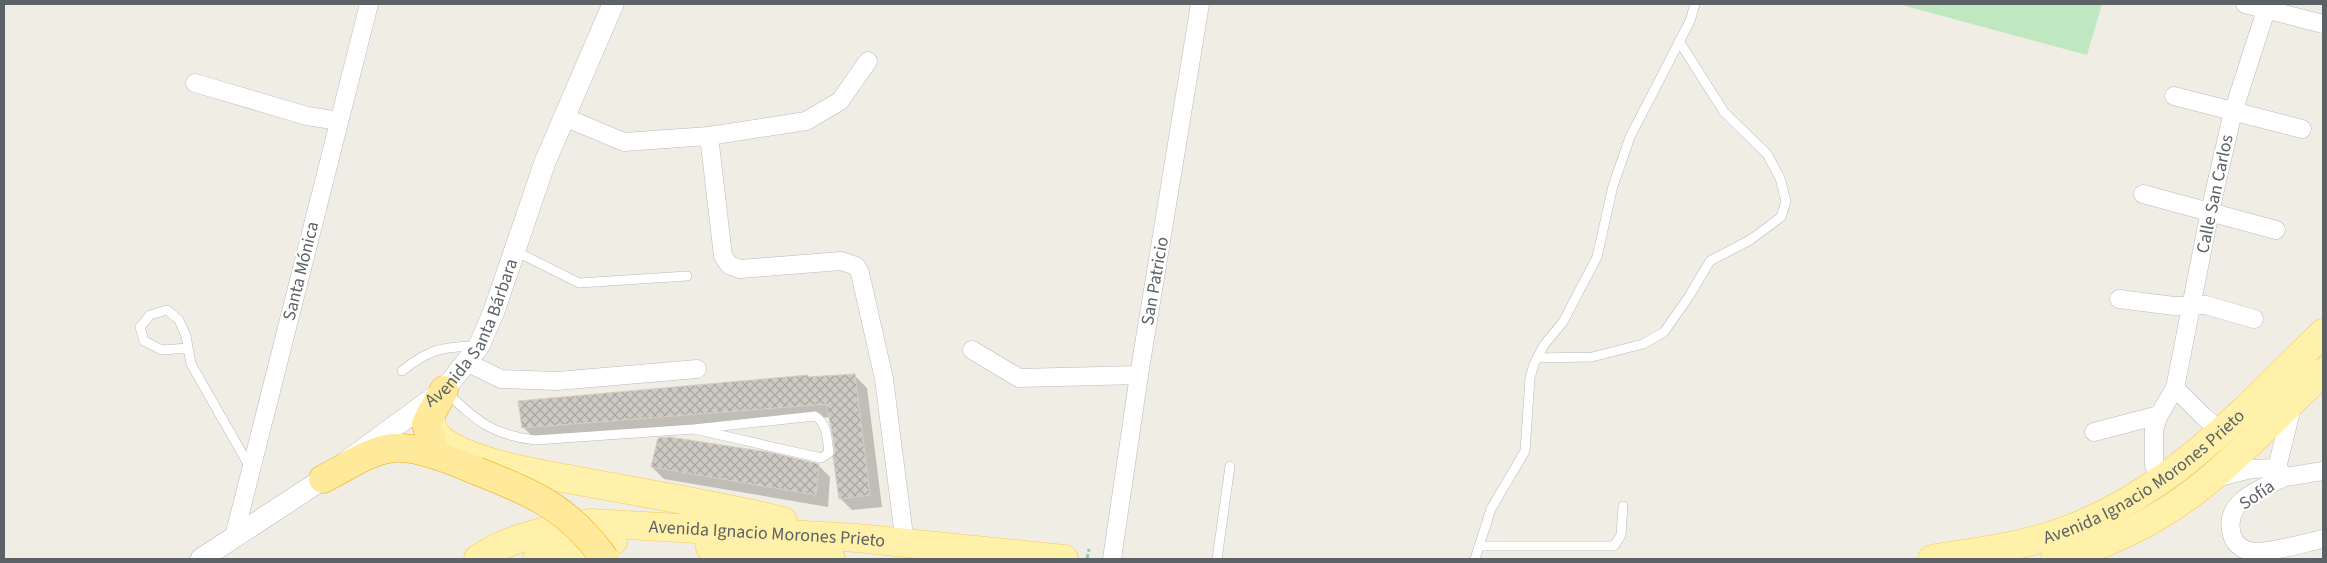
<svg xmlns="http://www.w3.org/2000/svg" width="2327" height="563" font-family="'Source Sans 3',sans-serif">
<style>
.pitch{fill:#c0e8c0}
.shadow{fill:#0003}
.building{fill:url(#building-cross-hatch);stroke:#d5cfc2}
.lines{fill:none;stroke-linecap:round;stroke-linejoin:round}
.service-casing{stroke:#b7babf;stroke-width:10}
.minor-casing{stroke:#b7babf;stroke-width:19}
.tertiary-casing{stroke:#b7babf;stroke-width:22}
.primary-casing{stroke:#f8c956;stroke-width:29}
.trunk-casing{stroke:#f4a600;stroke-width:29}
.path{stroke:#98c7a5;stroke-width:3;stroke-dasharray:5 2.5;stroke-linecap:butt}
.service{stroke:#fff;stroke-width:9}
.minor{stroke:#fff;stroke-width:18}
.tertiary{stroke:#fff;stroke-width:21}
.primary{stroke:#fff1aa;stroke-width:28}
.trunk{stroke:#ffe99b;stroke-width:28}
.trunk-bridge-casing{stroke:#f4a600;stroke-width:29;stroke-linecap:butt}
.trunk-bridge{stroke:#ffe99b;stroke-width:28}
.labels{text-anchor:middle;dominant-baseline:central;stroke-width:4.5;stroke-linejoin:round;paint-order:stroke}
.street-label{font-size:18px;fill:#5c6166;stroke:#fff}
</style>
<defs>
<pattern id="building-cross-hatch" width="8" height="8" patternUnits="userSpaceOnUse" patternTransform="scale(1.25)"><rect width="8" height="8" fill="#cdcac4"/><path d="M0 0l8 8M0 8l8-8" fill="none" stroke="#aaa7a3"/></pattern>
</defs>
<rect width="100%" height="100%" fill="#f0ede5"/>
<polygon class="pitch" points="1898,4 2102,4 2087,55"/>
<g class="shadow">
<polygon points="854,375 867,388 882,507 852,510 840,498 836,452 830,417 536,440 524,428 809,378"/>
<polygon points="818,465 830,477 828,507 664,479 652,467"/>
</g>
<g class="building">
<polygon points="855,374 870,495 839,499 833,457 835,452 833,437 826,404 522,428 518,401 808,375 808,377"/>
<polygon points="669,437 768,452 819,464 816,495 651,467 658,438"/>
</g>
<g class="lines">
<defs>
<g id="service">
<polyline points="515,251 579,283 687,276"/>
<polyline points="188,348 162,350 144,341 140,327 150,315 167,310 179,320 186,336 191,364 251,469"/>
<polyline points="1537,358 1592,357 1643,344 1664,332 1688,298 1710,261 1750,240 1781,217 1786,201 1780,178 1767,154 1724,112 1679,41"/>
<path d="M402,371C429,349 442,347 476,346"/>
<path d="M446,392C477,421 492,435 535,440L694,429L815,416C828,424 827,440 829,453L821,458L694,429"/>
<polyline points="1479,546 1614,546 1621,535 1623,506"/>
<polyline points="1217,559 1230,466"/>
<polyline points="1475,559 1491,509 1525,451 1530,378 1534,364 1544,345 1563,322 1597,257 1613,186 1630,137 1690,21 1695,4"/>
</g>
<g id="minor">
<polyline points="2245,4 2323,24"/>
<polyline points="195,83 307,116 339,121"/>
<polyline points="2174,96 2302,129"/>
<polyline points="564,117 624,142 709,136 806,121 840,101 868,61"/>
<polyline points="709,136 723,256 729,265 740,269 841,261 856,266 860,273 884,379 905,544"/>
<polyline points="2143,194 2276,230"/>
<polyline points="2119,299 2174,306 2206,305 2254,319"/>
<polyline points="972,350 1019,378 1139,375"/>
<polyline points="466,362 501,379 557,381 697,369"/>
<polyline points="2175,388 2203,416 2222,432"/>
<polyline points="2094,432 2159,415"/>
<polyline points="2277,468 2293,403"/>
<polyline points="2277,468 2285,477 2323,471"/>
<path d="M2285,477C2261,489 2222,501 2232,535C2235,546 2245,551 2255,552C2270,553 2307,542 2323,539"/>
<polyline points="2216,478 2251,469 2277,468"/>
<polyline points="2160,482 2154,465 2154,429 2159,415 2175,388 2210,211 2233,112 2268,4"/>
<polyline points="234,537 369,4"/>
<polyline points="1112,559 1139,375 1200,4"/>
</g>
<g id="tertiary">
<path id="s1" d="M201,559L323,479L444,390L479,346L494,311L545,162L613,4"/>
</g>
<g id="primary">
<path d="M431,413C431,423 431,431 439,438C467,462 536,473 573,480C643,493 713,504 783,521"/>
<polyline points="710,547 831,559"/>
<path id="s2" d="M478,559C511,536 552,529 591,523L857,538L1064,559"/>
<path d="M537,559C561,549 586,541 613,541"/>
<path id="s3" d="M1932,559C1974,552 2019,547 2059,533C2168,495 2242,412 2323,333"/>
<path d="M2055,559C2110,545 2167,516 2210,479C2249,446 2286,407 2323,372"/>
</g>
<g id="trunk">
<polyline points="436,455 426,424 444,390"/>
<path d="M323,479C345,468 370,450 394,448C418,446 455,462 477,471"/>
</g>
</defs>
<use href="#service" class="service-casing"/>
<use href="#minor" class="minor-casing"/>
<use href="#tertiary" class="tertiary-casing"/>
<use href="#primary" class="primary-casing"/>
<use href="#trunk" class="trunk-casing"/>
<polyline class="path" points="1087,559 1089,549"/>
<use href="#service" class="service"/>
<use href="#minor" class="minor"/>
<use href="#tertiary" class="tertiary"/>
<use href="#primary" class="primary"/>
<use href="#trunk" class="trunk"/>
<defs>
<path id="trunk-bridge" d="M477,471C534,494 568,507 605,559"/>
</defs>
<use href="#trunk-bridge" class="trunk-bridge-casing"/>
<use href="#trunk-bridge" class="trunk-bridge"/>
</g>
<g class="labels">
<g class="street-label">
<text transform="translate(2215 194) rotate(-78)">Calle San Carlos</text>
<text transform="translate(301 271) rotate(-76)">Santa Mónica</text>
<text transform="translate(1155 281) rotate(-80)">San Patricio</text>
<text stroke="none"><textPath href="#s1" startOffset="360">Avenida Santa Bárbara</textPath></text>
<text stroke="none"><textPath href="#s3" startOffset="232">Avenida Ignacio Morones Prieto</textPath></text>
<text transform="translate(2257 495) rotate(-34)">Sofía</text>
<text stroke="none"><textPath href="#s2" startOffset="296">Avenida Ignacio Morones Prieto</textPath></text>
</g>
</g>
<rect width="2327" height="563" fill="none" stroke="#5c6166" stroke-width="10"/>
</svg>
